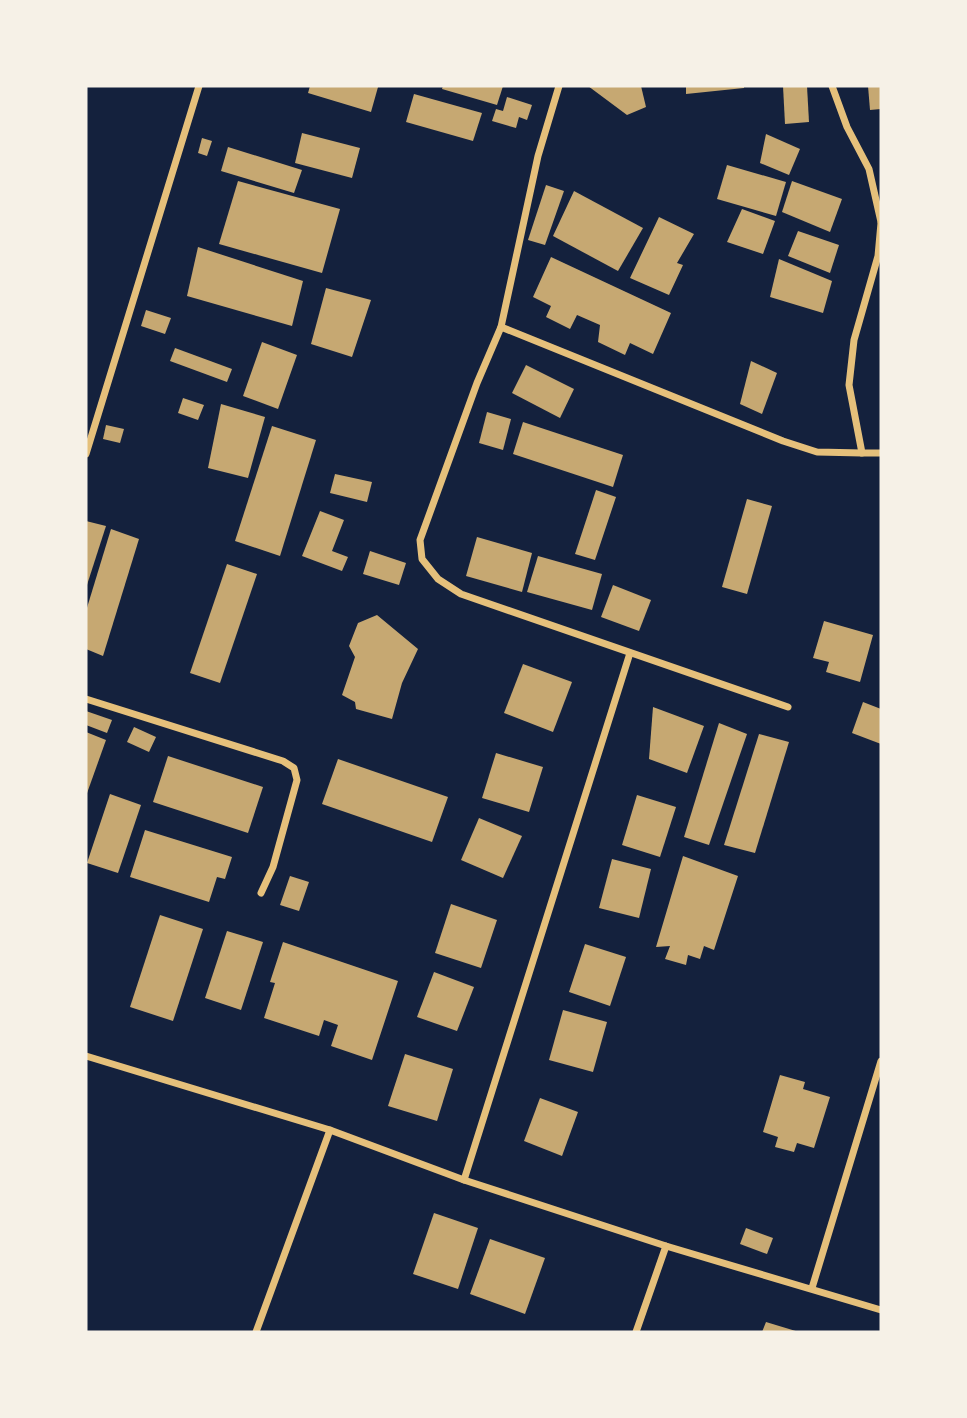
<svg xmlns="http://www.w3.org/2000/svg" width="967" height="1418" font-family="Quicksand,sans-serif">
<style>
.building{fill:#c6a872}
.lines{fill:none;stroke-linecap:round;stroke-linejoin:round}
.minor{stroke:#e5c07b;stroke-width:7}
</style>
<rect width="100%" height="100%" fill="#14213d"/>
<g class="building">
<polygon points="310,86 373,86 378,87 371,112 308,93"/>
<polygon points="443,86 503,86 497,105 442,89"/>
<polygon points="588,86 641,86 646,107 627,115"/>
<polygon points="686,86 744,86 744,88 686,94"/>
<polygon points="783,86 807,86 809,122 785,124"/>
<polygon points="868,86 881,86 881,109 870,110"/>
<polygon points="414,94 482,113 473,141 406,122"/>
<polygon points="507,97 532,105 527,120 519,117 516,128 492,121 496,109 503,111"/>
<polygon points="302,133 360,148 352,178 295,163"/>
<polygon points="766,134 800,149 789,175 760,163"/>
<polygon points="202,138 212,141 207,156 198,153"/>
<polygon points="228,147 302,170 294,193 221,171"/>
<polygon points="727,165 786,182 776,216 717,199"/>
<polygon points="238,181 340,209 322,273 219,244"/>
<polygon points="792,181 842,199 830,232 782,212"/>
<polygon points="546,185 564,191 545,245 528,240"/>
<polygon points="574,191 643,228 618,271 553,236"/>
<polygon points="742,209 775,221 763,254 727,242"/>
<polygon points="659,217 694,234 677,263 683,265 669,295 630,278"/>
<polygon points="798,231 839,245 830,273 788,256"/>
<polygon points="198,247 303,281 292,326 187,296"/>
<polygon points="551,257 671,313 653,354 630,343 625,355 598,342 600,325 577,315 570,329 546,317 551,306 533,297"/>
<polygon points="779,259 832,281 823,313 770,297"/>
<polygon points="326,288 371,300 352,357 311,344"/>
<polygon points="146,310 171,318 165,334 141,326"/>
<polygon points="262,342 297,355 278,409 243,396"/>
<polygon points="175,348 232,369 227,382 170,361"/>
<polygon points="751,361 777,373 762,414 740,404"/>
<polygon points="526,365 574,389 560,418 512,393"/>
<polygon points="183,398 204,405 198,420 178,413"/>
<polygon points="221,404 265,417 248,478 208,468"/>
<polygon points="487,412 511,419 503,450 479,443"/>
<polygon points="523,422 623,455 613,487 513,454"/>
<polygon points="106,425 124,429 120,443 103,439"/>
<polygon points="272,426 316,440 280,556 235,541"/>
<polygon points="335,474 372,482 367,502 330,493"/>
<polygon points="596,490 616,497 595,560 575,554"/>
<polygon points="747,499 772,506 747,594 722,587"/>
<polygon points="320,511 344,520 332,551 348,557 342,571 302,556"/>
<polygon points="86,521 106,526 86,588"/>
<polygon points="111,529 139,539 103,656 86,649 86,611"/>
<polygon points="477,537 532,553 522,592 466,576"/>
<polygon points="370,551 406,563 399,585 363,574"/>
<polygon points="538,556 602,574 592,610 527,592"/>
<polygon points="227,564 257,574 220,683 190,673"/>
<polygon points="613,585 651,600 639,631 601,617"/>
<polygon points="377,615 418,649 402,683 392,719 356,709 355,702 342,695 355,657 349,646 358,623"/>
<polygon points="824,621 873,635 860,682 826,672 829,662 813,658"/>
<polygon points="523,664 572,682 553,732 504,713"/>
<polygon points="863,702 881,709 881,744 852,733"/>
<polygon points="653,707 704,726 687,773 649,759"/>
<polygon points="86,711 112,720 107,733 86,725"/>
<polygon points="719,723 747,734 709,845 684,837"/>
<polygon points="134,727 156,737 149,752 127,742"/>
<polygon points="86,732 106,740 86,796"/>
<polygon points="759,734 789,742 755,853 724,845"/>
<polygon points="496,753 543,767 529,812 482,798"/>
<polygon points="168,756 263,787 248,833 153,802"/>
<polygon points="338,759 448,797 432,842 322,804"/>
<polygon points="110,794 141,805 118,873 87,863"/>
<polygon points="637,795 676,807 660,857 622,845"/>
<polygon points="479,818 522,836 503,878 461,860"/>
<polygon points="145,830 232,857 225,879 217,877 209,902 130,877"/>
<polygon points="683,856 738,876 714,950 704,946 700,959 688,955 686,965 665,959 670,946 656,947"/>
<polygon points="612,859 651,869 639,918 599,908"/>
<polygon points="290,876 309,882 299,911 280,905"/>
<polygon points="451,904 497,920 481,968 435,953"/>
<polygon points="160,915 203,929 173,1021 130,1007"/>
<polygon points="227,931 263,942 241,1010 205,998"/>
<polygon points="283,942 398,981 372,1060 331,1046 338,1025 324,1020 319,1036 264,1018 275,983 270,982"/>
<polygon points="585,944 626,957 610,1006 569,992"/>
<polygon points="434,972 474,987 457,1031 417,1017"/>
<polygon points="563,1010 607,1022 593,1072 549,1060"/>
<polygon points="405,1054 453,1069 437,1121 388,1106"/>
<polygon points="780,1075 805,1082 803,1089 830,1097 814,1148 797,1143 794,1152 775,1147 778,1137 763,1132"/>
<polygon points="540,1098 578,1112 562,1156 524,1141"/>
<polygon points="434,1213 478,1228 458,1289 413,1274"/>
<polygon points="746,1228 773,1238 767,1254 740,1244"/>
<polygon points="490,1239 545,1258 525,1314 470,1294"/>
<polygon points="766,1322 799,1332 762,1332"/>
</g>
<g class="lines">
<g class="minor">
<polyline points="559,86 538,156 501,327 477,383 420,540 422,559 438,579 461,594 788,707"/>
<polyline points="832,86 847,127 869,169 881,222"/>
<polyline points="881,223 878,256 854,340 849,385 862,453 881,453"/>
<polyline points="501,327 783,441 817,452 862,453"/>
<polyline points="86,454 199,86"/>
<polyline points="86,699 283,761 294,768 297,780 273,867 261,893"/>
<polyline points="86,1056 330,1130 464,1180 666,1246 881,1310"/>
<polyline points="464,1180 630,653"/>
<polyline points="812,1288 881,1061"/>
<polyline points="256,1332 330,1130"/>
<polyline points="636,1332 666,1246"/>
</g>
</g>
<rect width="967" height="1418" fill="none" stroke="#f6f1e7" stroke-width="175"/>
</svg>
